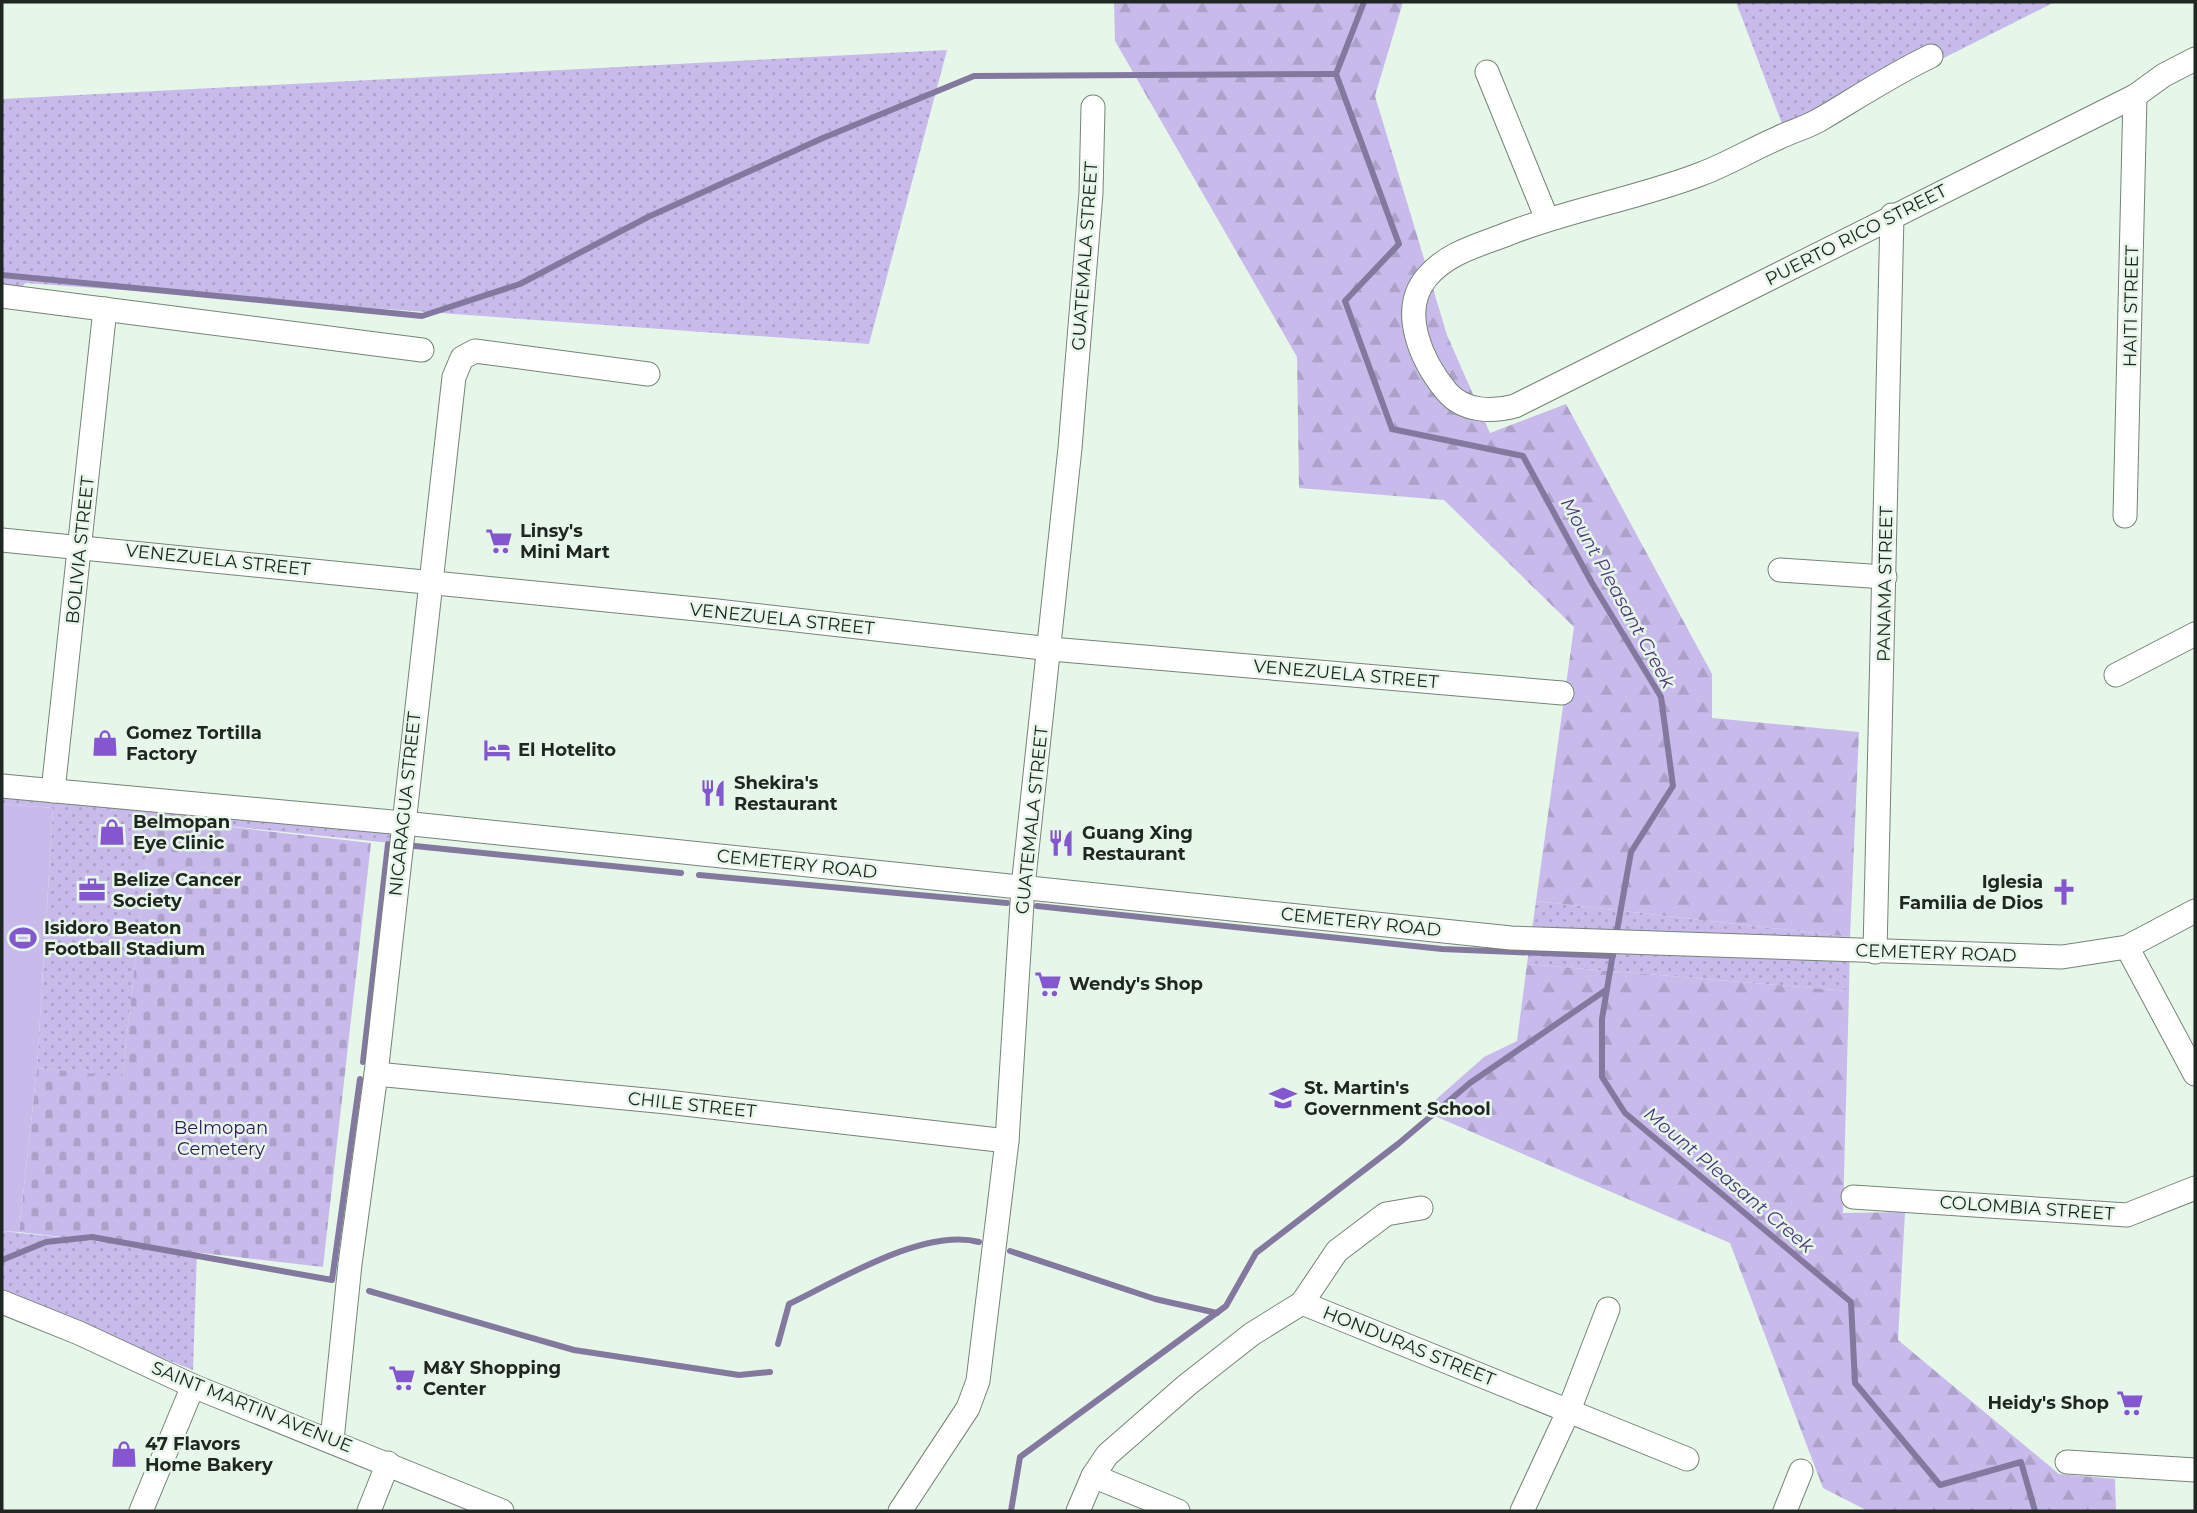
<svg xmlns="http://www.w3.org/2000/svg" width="2197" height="1513" font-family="Montserrat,sans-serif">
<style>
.grass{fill:url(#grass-dots)}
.forest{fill:url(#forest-firs)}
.cemetery{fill:url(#cemetery-stones)}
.garden{fill:#c8bbeb}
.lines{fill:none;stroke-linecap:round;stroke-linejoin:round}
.stream{stroke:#83799f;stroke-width:6}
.minor-casing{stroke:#768378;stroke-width:25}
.minor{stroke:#fff;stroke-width:23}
.labels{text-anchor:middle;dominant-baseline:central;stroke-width:5;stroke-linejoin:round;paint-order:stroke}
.street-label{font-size:18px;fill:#202621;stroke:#e6f6e9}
.poi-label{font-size:18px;font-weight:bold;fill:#202621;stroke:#e6f6e9;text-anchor:start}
.park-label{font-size:18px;fill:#311758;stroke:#e6f6e9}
.water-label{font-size:19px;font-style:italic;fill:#4f377a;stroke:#e6f6e9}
</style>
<defs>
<pattern id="grass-dots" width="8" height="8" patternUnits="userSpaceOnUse" patternTransform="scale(1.75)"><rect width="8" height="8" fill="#c8bbeb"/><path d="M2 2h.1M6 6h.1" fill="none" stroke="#aca1c9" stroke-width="1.8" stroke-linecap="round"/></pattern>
<pattern id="forest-firs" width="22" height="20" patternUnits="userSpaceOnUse" patternTransform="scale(1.75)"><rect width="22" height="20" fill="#c8bbeb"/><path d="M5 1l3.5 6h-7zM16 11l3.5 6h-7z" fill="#aca1c9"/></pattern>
<pattern id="cemetery-stones" width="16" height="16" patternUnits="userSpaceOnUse" patternTransform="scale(1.75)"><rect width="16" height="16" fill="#c8bbeb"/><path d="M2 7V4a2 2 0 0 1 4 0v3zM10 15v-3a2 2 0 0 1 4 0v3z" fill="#aca1c9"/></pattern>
</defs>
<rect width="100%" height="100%" fill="#e6f6e9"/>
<g class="grass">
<polygon points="1736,2 2055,2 1787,137"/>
<polygon points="947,50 869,344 26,283 2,305 2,99"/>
<polygon points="2,779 400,825 400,844 152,818 122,1078 37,1068 53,808 2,804"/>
<polygon points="1536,901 1850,937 1849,991 1527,964"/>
<polygon points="2,1231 197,1252 193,1370 2,1295"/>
</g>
<g class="forest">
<polygon points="1114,2 1403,2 1375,96 1447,335 1490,433 1566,404 1712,674 1712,718 1859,732 1850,937 1536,901 1574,627 1444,500 1299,488 1297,357 1115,41"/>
<polygon points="1527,964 1849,991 1843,1213 1905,1212 1898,1340 2059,1474 2115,1479 2116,1511 1868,1511 1823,1488 1730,1243 1423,1111 1484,1057 1517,1041"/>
</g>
<polygon class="cemetery" points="152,818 371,843 323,1267 19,1232 37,1068 122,1077"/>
<polygon class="garden" points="2,804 53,808 37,1068 19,1232 2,1231"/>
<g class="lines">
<g class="stream">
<polyline points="1364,2 1336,74 1399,244 1345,301 1392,429 1523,456 1592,583 1661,697 1673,786 1631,852 1616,936"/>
<polyline points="2,275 422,316 520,284 648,217 823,138 974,76 1336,74"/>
<polyline points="415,846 681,873"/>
<polyline points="699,875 1007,903"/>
<polyline points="1037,906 1442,949 1613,956"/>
<polyline points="1614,947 1602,1019 1602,1077 1625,1113 1851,1302 1855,1383 1940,1485 2021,1462 2035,1511"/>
<polyline points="363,1062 388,844"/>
<polyline points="1010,1251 1155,1299 1217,1313"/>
<polyline points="2,1260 46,1242 92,1237 332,1280 360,1079"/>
<polyline points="369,1291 574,1350 739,1375 770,1372"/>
<path d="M778,1344L789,1304C839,1280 925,1227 979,1242"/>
<polyline points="1011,1511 1020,1457 1226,1306 1256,1253 1398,1144 1470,1083 1606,990"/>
</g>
<defs>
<g id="minor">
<path d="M1931,56C1893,74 1858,97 1821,119C1808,127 1792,131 1778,138C1752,149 1728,164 1701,174C1639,198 1572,209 1510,233C1480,245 1448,252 1427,277C1398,311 1422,362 1447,392C1464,412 1493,412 1515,406L2135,96L2164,75L2195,59"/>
<polyline points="1487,72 1547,219"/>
<polyline points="2,296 422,350"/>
<polyline points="2125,516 2135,96"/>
<polyline points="2,540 717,611 1051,649 1562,693"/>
<polyline points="1780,570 1885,577"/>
<polyline points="2116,675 2195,634"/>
<polyline points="2,786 403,823 1511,938 2062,957 2127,947 2195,911"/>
<polyline points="53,791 105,309"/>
<polyline points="2127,947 2195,1074"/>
<polyline points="1875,952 1892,215"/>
<polyline points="376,1074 667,1102 1007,1141"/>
<polyline points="1853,1197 2127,1215 2195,1188"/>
<polyline points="2,1302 79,1333 193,1386 502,1511"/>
<polyline points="1302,1303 1687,1459"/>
<polyline points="332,1440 350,1264 376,1074 454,377 462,358 475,351 648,374"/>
<polyline points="2067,1462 2195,1470"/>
<polyline points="1093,1476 1178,1511"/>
<polyline points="141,1511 193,1386"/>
<polyline points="369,1511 388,1463"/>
<polyline points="900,1511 968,1408 978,1381 1007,1141 1023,887 1070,448 1091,193 1093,107"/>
<polyline points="1078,1511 1093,1476 1107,1455 1187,1385 1252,1334 1302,1303 1337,1251 1386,1214 1421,1208"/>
<polyline points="1522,1511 1569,1410 1608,1309"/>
<polyline points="1785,1511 1801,1471"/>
</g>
</defs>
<use href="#minor" class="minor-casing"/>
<use href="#minor" class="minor"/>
</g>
<defs>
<symbol id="supermarket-bare" viewBox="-9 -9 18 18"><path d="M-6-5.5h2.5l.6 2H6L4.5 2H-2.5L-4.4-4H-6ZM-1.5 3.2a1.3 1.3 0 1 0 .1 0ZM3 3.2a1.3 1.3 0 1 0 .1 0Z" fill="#8457d0" stroke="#e6f6e9" stroke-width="2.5" paint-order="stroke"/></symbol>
<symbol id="shop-bare" viewBox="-9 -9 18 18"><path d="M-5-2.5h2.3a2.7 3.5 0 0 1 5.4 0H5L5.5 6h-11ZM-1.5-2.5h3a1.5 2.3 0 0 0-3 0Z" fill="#8457d0" stroke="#e6f6e9" stroke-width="2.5" paint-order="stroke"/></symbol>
<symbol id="hotel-bare" viewBox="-9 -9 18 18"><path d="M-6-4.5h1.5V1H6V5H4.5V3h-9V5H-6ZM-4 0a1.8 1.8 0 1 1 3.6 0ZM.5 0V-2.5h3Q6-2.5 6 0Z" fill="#8457d0" stroke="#e6f6e9" stroke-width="2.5" paint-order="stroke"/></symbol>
<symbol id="restaurant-bare" viewBox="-9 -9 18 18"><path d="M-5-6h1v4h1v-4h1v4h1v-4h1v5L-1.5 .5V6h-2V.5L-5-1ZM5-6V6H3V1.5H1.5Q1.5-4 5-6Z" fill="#8457d0" stroke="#e6f6e9" stroke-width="2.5" paint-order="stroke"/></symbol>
<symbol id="office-bare" viewBox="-9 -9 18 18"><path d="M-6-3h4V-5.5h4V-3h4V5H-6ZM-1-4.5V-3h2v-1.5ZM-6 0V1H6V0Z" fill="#8457d0" stroke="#e6f6e9" stroke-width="2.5" paint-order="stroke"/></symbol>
<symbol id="church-bare" viewBox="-9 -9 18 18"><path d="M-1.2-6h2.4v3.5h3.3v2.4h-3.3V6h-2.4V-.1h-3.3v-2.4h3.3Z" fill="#8457d0" stroke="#e6f6e9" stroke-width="2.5" paint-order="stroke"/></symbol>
<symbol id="stadium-bare" viewBox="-9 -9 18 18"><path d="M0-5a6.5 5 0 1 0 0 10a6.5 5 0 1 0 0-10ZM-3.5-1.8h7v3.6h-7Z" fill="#8457d0" stroke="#e6f6e9" stroke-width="2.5" paint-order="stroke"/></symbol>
<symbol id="school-bare" viewBox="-9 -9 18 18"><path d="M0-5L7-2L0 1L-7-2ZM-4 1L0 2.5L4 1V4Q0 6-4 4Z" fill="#8457d0" stroke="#e6f6e9" stroke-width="2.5" paint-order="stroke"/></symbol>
</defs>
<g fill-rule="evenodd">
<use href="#supermarket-bare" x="480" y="522" width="38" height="38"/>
<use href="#shop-bare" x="86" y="724" width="38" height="38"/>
<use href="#hotel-bare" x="478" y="731" width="38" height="38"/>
<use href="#restaurant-bare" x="694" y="774" width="38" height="38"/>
<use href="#shop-bare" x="93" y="813" width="38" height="38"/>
<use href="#restaurant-bare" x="1042" y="824" width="38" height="38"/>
<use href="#office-bare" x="73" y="871" width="38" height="38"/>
<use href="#church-bare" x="2045" y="873" width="38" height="38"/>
<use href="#stadium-bare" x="4" y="919" width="38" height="38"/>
<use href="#supermarket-bare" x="1029" y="965" width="38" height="38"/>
<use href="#school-bare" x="1264" y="1079" width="38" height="38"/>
<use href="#supermarket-bare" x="383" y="1359" width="38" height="38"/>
<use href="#supermarket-bare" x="2111" y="1384" width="38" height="38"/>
<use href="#shop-bare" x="105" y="1435" width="38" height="38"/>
</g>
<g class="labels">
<g class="street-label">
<text transform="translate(1856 235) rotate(-27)">PUERTO RICO STREET</text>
<text transform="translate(1085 256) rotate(-86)">GUATEMALA STREET</text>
<text transform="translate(2131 306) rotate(-89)">HAITI STREET</text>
<text transform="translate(80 550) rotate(-84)">BOLIVIA STREET</text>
<text transform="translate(218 560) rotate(6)">VENEZUELA STREET</text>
<text transform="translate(1885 584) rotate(-89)">PANAMA STREET</text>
<text transform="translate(782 619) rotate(6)">VENEZUELA STREET</text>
<text transform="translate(1346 674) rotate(5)">VENEZUELA STREET</text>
<text transform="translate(405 804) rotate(-84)">NICARAGUA STREET</text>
<text transform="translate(1032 820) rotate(-84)">GUATEMALA STREET</text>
<text transform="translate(797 864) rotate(6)">CEMETERY ROAD</text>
<text transform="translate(1361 922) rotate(6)">CEMETERY ROAD</text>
<text transform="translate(1936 953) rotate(2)">CEMETERY ROAD</text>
<text transform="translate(692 1105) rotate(6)">CHILE STREET</text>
<text transform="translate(2027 1208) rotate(4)">COLOMBIA STREET</text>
<text transform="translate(1409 1346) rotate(22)">HONDURAS STREET</text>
<text transform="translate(252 1407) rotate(22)">SAINT MARTIN AVENUE</text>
</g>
<g class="poi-label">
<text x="520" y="531">Linsy's<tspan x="520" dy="21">Mini Mart</tspan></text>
<text x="126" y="733">Gomez Tortilla<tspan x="126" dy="21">Factory</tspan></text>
<text x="518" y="750">El Hotelito</text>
<text x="734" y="783">Shekira's<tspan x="734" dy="21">Restaurant</tspan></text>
<text x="133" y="822">Belmopan<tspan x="133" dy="21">Eye Clinic</tspan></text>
<text x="1082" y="833">Guang Xing<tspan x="1082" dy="21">Restaurant</tspan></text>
<text x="113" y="880">Belize Cancer<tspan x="113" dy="21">Society</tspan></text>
<text x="2043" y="882" text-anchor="end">Iglesia<tspan x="2043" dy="21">Familia de Dios</tspan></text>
<text x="44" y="928">Isidoro Beaton<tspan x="44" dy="21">Football Stadium</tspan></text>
<text x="1069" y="984">Wendy's Shop</text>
<text x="1304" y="1088">St. Martin's<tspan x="1304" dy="21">Government School</tspan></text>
<text x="423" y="1368">M&amp;Y Shopping<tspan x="423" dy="21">Center</tspan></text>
<text x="2109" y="1403" text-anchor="end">Heidy's Shop</text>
<text x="145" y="1444">47 Flavors<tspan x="145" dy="21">Home Bakery</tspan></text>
</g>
<g class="park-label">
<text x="221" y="1128">Belmopan<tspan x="221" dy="21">Cemetery</tspan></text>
</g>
<g class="water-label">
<text transform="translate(1618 593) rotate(61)">Mount Pleasant Creek</text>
<text transform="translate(1729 1180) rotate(40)">Mount Pleasant Creek</text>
</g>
</g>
<rect width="2197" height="1513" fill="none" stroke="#202621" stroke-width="7"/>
</svg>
